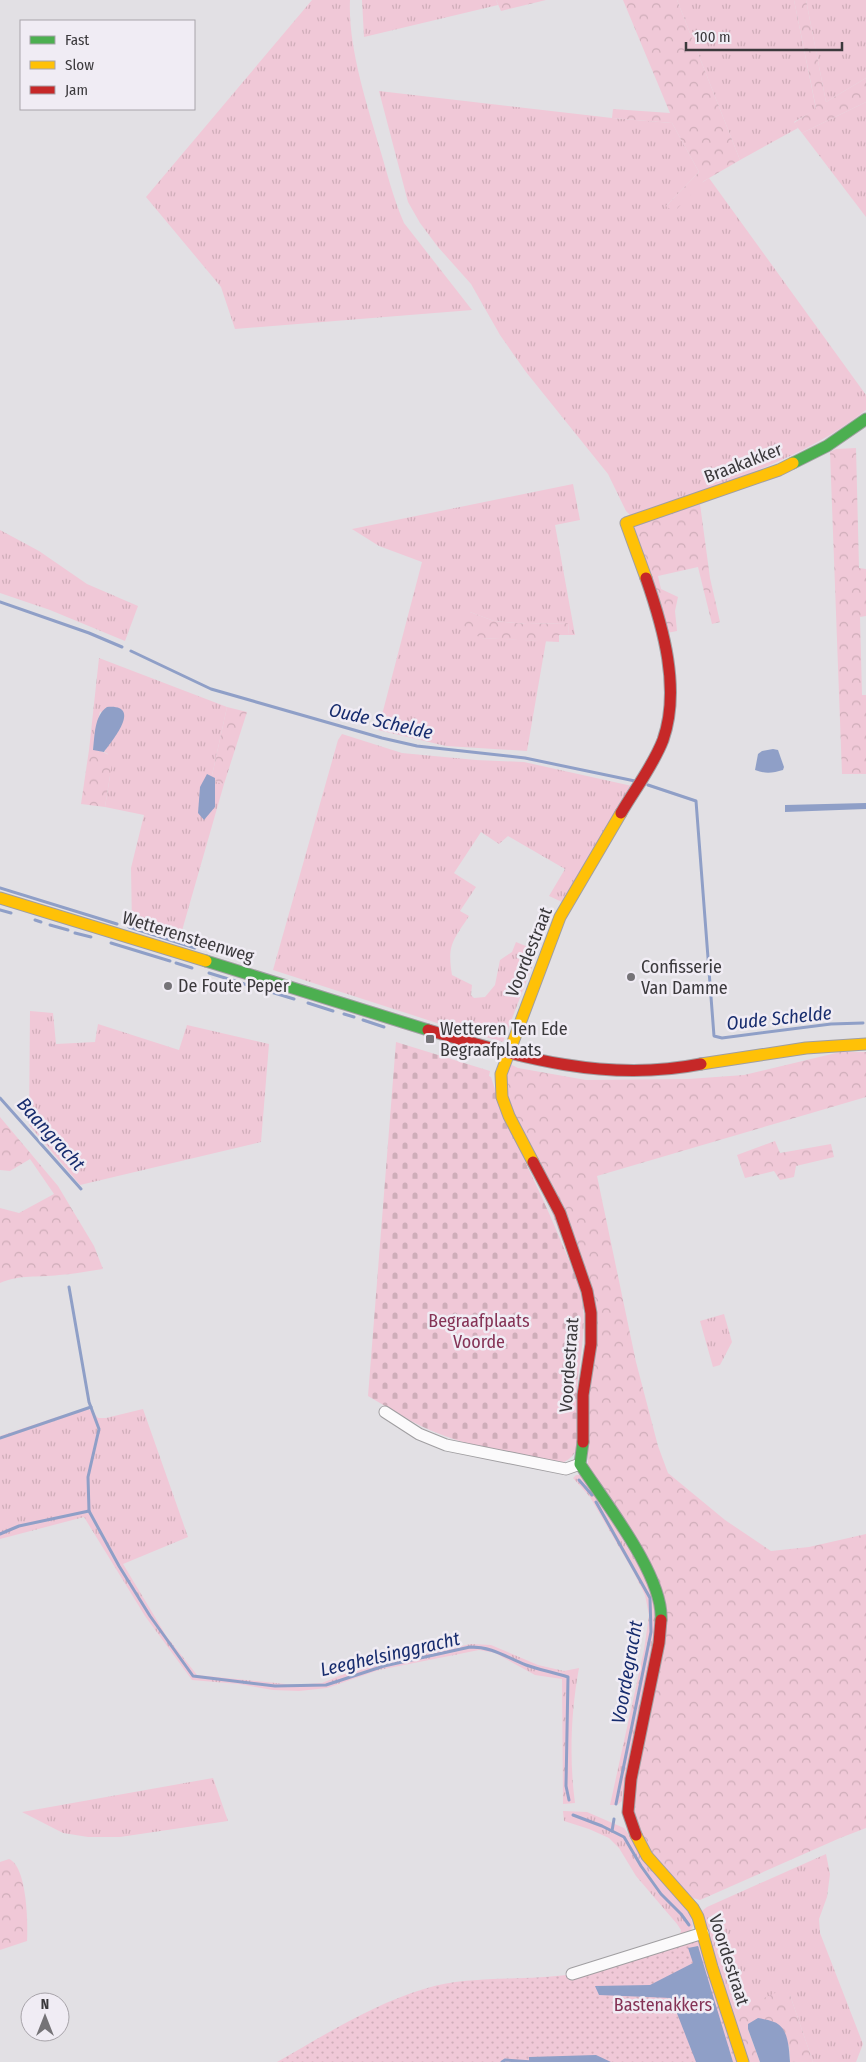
<svg xmlns="http://www.w3.org/2000/svg" width="866" height="2062" font-family="'Fira Sans Condensed',sans-serif">
<style>
.grass{fill:url(#grass-tufts)}
.forest{fill:url(#forest-crowns)}
.cemetery{fill:url(#cemetery-stones)}
.park{fill:url(#park-dots)}
.water{fill:#8f9fc7}
.lines{fill:none;stroke-linecap:round;stroke-linejoin:round}
.stream{stroke:#8f9fc7;stroke-width:3}
.street-casing{stroke:#a09ea1;stroke-width:13}
.fast-casing{stroke:#a09ea1;stroke-width:13}
.slow-casing{stroke:#a09ea1;stroke-width:13}
.jam-casing{stroke:#a09ea1;stroke-width:13}
.street{stroke:#fbfafb;stroke-width:11}
.fast{stroke:#4caf50;stroke-width:11}
.slow{stroke:#ffc107;stroke-width:11}
.jam{stroke:#c62828;stroke-width:11}
.poi-dot{fill:#757377;stroke:#f0ecf4;stroke-width:2}
.labels{text-anchor:middle;dominant-baseline:central;stroke-width:5;stroke-linejoin:round;paint-order:stroke}
.street-label{font-size:18px;fill:#3b393c;stroke:#f0ecf4}
.poi-label{font-size:18px;fill:#3b393c;stroke:#f0ecf4;text-anchor:start}
.park-label{font-size:18px;fill:#853356;stroke:#f0ecf4}
.water-label{font-size:19px;font-style:italic;fill:#172c6e;stroke:#f0ecf4}
</style>
<defs>
<pattern id="grass-tufts" width="24" height="20" patternUnits="userSpaceOnUse" patternTransform="scale(1.25)"><rect width="24" height="20" fill="#f0c8d7"/><path d="M3 7l-1-3M5 7V3M7 7l1-3M15 17l-1-3M17 17v-4M19 17l1-3" fill="none" stroke="#cfadb9"/></pattern>
<pattern id="forest-crowns" width="20" height="18" patternUnits="userSpaceOnUse" patternTransform="scale(1.25)"><rect width="20" height="18" fill="#f0c8d7"/><path d="M2 6a3 3 0 1 1 6 0M12 15a3 3 0 1 1 6 0" fill="none" stroke="#cfadb9"/></pattern>
<pattern id="cemetery-stones" width="16" height="16" patternUnits="userSpaceOnUse" patternTransform="scale(1.25)"><rect width="16" height="16" fill="#f0c8d7"/><path d="M2 7V4a2 2 0 0 1 4 0v3zM10 15v-3a2 2 0 0 1 4 0v3z" fill="#cfadb9"/></pattern>
<pattern id="park-dots" width="8" height="8" patternUnits="userSpaceOnUse" patternTransform="scale(1.25)"><rect width="8" height="8" fill="#f0c8d7"/><path d="M2 2h.1M6 6h.1" fill="none" stroke="#cfadb9" stroke-width="1.8" stroke-linecap="round"/></pattern>
</defs>
<rect width="100%" height="100%" fill="#e2e0e4"/>
<g class="grass">
<path d="M312,0H350C348,47 366,101 379,146C387,172 393,198 404,223L472,310L235,329L221,287L146,197Z"/>
<polygon points="362,0 496,0 498,5 364,37"/>
<polygon points="677,0 794,0 816,109 794,122 798,128 740,160"/>
<polygon points="806,0 866,0 866,78 826,102"/>
<path d="M379,91L612,118L672,123L699,172L666,206L709,178L866,395V410C798,464 710,487 630,515L626,511L608,474L526,372L500,335L471,284L438,247L420,223L408,202Z"/>
<polygon points="866,102 866,217 802,133"/>
<polygon points="573,484 580,520 555,525 575,635 569,635 568,623 527,624 494,621 470,612 481,638 546,641 527,751 446,746 378,730 422,562 379,546 352,529"/>
<polygon points="0,530 39,551 87,584 138,606 125,641 50,610 0,593"/>
<polygon points="99,658 227,707 211,780 224,784 179,941 132,926 131,868 144,815 105,807 110,776 108,754 104,752 116,733 100,711 93,750 89,750"/>
<path d="M342,734L402,753L476,760L524,762L632,786L562,902L549,896L565,869L508,836L499,844L481,832L454,873L476,887L460,911L469,916C453,941 447,944 452,975L472,985L471,995L474,998L485,997L495,985L500,960L512,952L516,942L538,951L503,1042L437,1023L273,970L338,740Z"/>
<polygon points="30,1011 53,1013 56,1044 95,1042 98,1024 179,1050 187,1025 269,1044 261,1142 80,1185 29,1125"/>
<polygon points="724,1314 732,1342 720,1365 713,1367 700,1321"/>
<path d="M88,1409L93,1412L98,1418H106L143,1409L188,1537L123,1564L167,1637L197,1675L295,1685L322,1683L344,1674L387,1662L471,1644L491,1645L538,1665L564,1671L579,1668C571,1711 569,1759 575,1803L563,1804L562,1679L535,1675L495,1653L479,1650L379,1670L327,1688L299,1691L273,1690L239,1684L192,1680L145,1616L84,1517L0,1539V1436L60,1416Z"/>
<polygon points="576,1475 581,1475 586,1479 649,1583 657,1622 622,1801 617,1805 610,1805 644,1650 649,1615 645,1595 634,1573 590,1497 573,1478"/>
<polygon points="213,1778 228,1821 120,1837 88,1837 63,1833 22,1812"/>
<path d="M563,1811L587,1812L624,1828L690,1915L693,1926C690,1933 686,1934 680,1935L681,1930L677,1924L636,1876L619,1848L609,1838L589,1829L564,1821Z"/>
<polygon points="826,1854 830,1874 827,1897 819,1919 820,1933 863,2044 856,2062 813,2062 790,1995 730,2014 702,1911 707,1907"/>
</g>
<g class="forest">
<polygon points="496,0 546,0 501,11"/>
<polygon points="623,0 677,0 740,160 704,181 674,212 666,206 699,172 672,123 612,118 613,109 670,113"/>
<polygon points="794,0 806,0 826,102 866,78 866,102 802,133 794,123 816,108"/>
<polygon points="856,448 859,568 866,569 866,616 860,617 862,695 866,695 866,774 842,774 830,452 836,449"/>
<polygon points="700,504 710,578 720,622 712,624 698,567 658,576 661,589 678,597 675,611 677,631 667,633 631,526"/>
<polygon points="470,612 494,621 527,624 568,623 569,635 559,635 559,642 481,638 466,630 463,622 464,615"/>
<polygon points="227,707 247,712 224,784 211,780"/>
<polygon points="89,750 99,750 113,757 105,807 81,804"/>
<polygon points="840,1052 866,1052 866,1097 597,1176 636,1362 658,1446 668,1473 725,1520 771,1551 809,1547 866,1534 866,1828 840,1838 700,1900 686,1896 650,1855 633,1812 661,1592 588,1467 588,1380 597,1330 507,1096 506,1076 510,1064 518,1068 586,1080 688,1079 744,1075"/>
<path d="M0,1117L58,1186L94,1246L103,1269C88,1271 74,1274 59,1275C38,1278 20,1274 0,1283V1208L19,1213L54,1194L30,1159L10,1171L0,1170Z"/>
<polygon points="775,1141 780,1153 831,1144 834,1157 796,1166 794,1177 780,1180 774,1171 745,1178 737,1155"/>
<path d="M9,1859C27,1866 28,1924 27,1941L0,1950V1862Z"/>
<polygon points="775,1993 790,1995 813,2062 790,2062 789,2046 748,2029 760,2062 748,2062 730,2014"/>
</g>
<path class="cemetery" d="M396,1042L490,1071L489,1076L491,1077C509,1135 540,1188 562,1244C569,1260 577,1277 581,1294C589,1329 577,1364 577,1399C577,1412 579,1437 576,1448C575,1455 570,1459 564,1462C518,1459 452,1443 411,1421C397,1413 382,1404 368,1396Z"/>
<path class="park" d="M703,1933L743,2062H277C323,2036 373,2004 424,1989C471,1974 524,1982 572,1974Z"/>
<g class="water">
<path d="M107,707C143,704 113,740 104,752L93,750C95,735 94,716 107,707Z"/>
<path d="M773,749L778,750L784,767L783,770C773,773 765,774 755,770L758,754L762,751Z"/>
<polygon points="207,774 215,778 215,807 204,820 198,813 200,787"/>
<polygon points="866,803 866,809 785,812 785,805"/>
<polygon points="698,1946 733,2062 696,2062 671,1998 599,1995 595,1986 650,1985 693,1963 688,1948"/>
<path d="M758,2018C763,2019 769,2020 774,2022C789,2027 789,2050 790,2062H760L748,2029V2024Z"/>
<polygon points="596,2055 611,2062 529,2062 529,2057"/>
</g>
<g class="lines">
<g class="stream">
<polyline points="0,602 89,633 122,647"/>
<polyline points="131,651 211,689 382,738 417,746 525,758 635,781"/>
<polyline points="648,785 696,801 714,1036 722,1038 831,1024 863,1023"/>
<polyline points="0,888 117,924"/>
<polyline points="0,910 11,913"/>
<polyline points="35,920 41,922"/>
<polyline points="50,925 68,930"/>
<polyline points="129,927 195,948"/>
<polyline points="75,933 91,937"/>
<polyline points="111,943 170,961"/>
<polyline points="176,963 192,968"/>
<polyline points="209,973 235,981"/>
<polyline points="241,983 294,999"/>
<polyline points="308,1003 333,1011"/>
<polyline points="344,1014 354,1017"/>
<polyline points="363,1020 384,1027"/>
<polyline points="0,1098 81,1189"/>
<path d="M69,1287L89,1402L99,1429L88,1477L89,1511L119,1566L150,1616L193,1676L275,1686L326,1685L384,1666L470,1647C494,1647 505,1657 526,1665C539,1670 554,1672 568,1677L566,1786L569,1800"/>
<polyline points="0,1438 91,1407"/>
<polyline points="579,1480 592,1495"/>
<polyline points="596,1502 650,1598 651,1632 616,1804"/>
<polyline points="0,1534 19,1526 89,1511"/>
<polyline points="573,1815 602,1826 624,1837 641,1866 661,1894 681,1914 689,1925"/>
<polyline points="612,1831 614,1819"/>
<polyline points="502,2062 505,2060 533,2062"/>
</g>
<defs>
<g id="street">
<polyline points="385,1412 419,1434 446,1445 566,1469 580,1464"/>
<polyline points="572,1974 703,1933"/>
</g>
<g id="fast">
<polyline points="793,463 827,446 866,419"/>
<polyline points="206,961 428,1030"/>
<path d="M583,1442L580,1464C604,1501 664,1576 661,1620"/>
</g>
<g id="slow">
<polyline points="646,578 626,523 779,470 793,463"/>
<polyline points="0,898 206,961"/>
<polyline points="701,1064 806,1048 866,1044"/>
<polyline points="533,1162 509,1116 502,1097 501,1074 560,917 621,813"/>
<polyline points="636,1835 647,1856 693,1908 698,1917 712,1967 743,2062"/>
</g>
<g id="jam">
<path d="M621,813C635,789 653,766 663,740C681,689 663,627 646,578"/>
<path d="M428,1030C519,1057 605,1083 701,1064"/>
<polyline points="533,1162 560,1213 587,1291 591,1313 591,1344 583,1395 583,1442"/>
<polyline points="636,1835 628,1812 631,1779 659,1643 661,1620"/>
</g>
</defs>
<use href="#street" class="street-casing"/>
<use href="#fast" class="fast-casing"/>
<use href="#slow" class="slow-casing"/>
<use href="#jam" class="jam-casing"/>
<use href="#street" class="street"/>
<use href="#fast" class="fast"/>
<use href="#slow" class="slow"/>
<use href="#jam" class="jam"/>
</g>
<g class="poi-dot">
<circle cx="631" cy="977" r="5"/>
<circle cx="168" cy="986" r="5"/>
<rect x="425" y="1034" width="10" height="10" rx="2.5"/>
</g>
<g class="labels">
<g class="street-label">
<text transform="translate(743 463) rotate(-21)">Braakakker</text>
<text transform="translate(188 937) rotate(17)">Wetterensteenweg</text>
<text transform="translate(529 952) rotate(-68)">Voordestraat</text>
<text transform="translate(569 1365) rotate(-86)">Voordestraat</text>
<text transform="translate(729 1960) rotate(72)">Voordestraat</text>
</g>
<g class="poi-label">
<text x="641" y="967">Confisserie<tspan x="641" dy="21">Van Damme</tspan></text>
<text x="178" y="986">De Foute Peper</text>
<text x="440" y="1029">Wetteren Ten Ede<tspan x="440" dy="21">Begraafplaats</tspan></text>
</g>
<g class="park-label">
<text x="479" y="1321">Begraafplaats<tspan x="479" dy="21">Voorde</tspan></text>
<text x="663" y="2005">Bastenakkers</text>
</g>
<g class="water-label">
<text transform="translate(381 721) rotate(13)">Oude Schelde</text>
<text transform="translate(779 1018) rotate(-6)">Oude Schelde</text>
<text transform="translate(51 1134) rotate(48)">Baangracht</text>
<text transform="translate(390 1654) rotate(-13)">Leeghelsinggracht</text>
<text transform="translate(627 1672) rotate(-80)">Voordegracht</text>
</g>
</g>
<rect x="20" y="20" width="175" height="90" fill="#f0ecf4" stroke="#a8a4aa"/>
<rect x="30" y="36" width="25" height="8" fill="#4caf50" stroke="#a8a4aa"/>
<text x="65" y="45" font-size="15" fill="#3b393c">Fast</text>
<rect x="30" y="61" width="25" height="8" fill="#ffc107" stroke="#a8a4aa"/>
<text x="65" y="70" font-size="15" fill="#3b393c">Slow</text>
<rect x="30" y="86" width="25" height="8" fill="#c62828" stroke="#a8a4aa"/>
<text x="65" y="95" font-size="15" fill="#3b393c">Jam</text>
<g transform="translate(45 2017)"><circle r="24" fill="#f0ecf4" stroke="#a8a4aa"/>
<path d="M0-4L9 19L0 12L-9 19Z" fill="#757377"/>
<text y="-8" font-size="14" font-weight="bold" text-anchor="middle" fill="#3b393c">N</text>
</g>
<path d="M686 42v8h156v-8" fill="none" stroke="#3b393c" stroke-width="2.5"/>
<text x="694" y="42" font-size="15" fill="#3b393c" stroke="#f0ecf4" stroke-width="4" paint-order="stroke">100 m</text>
</svg>
